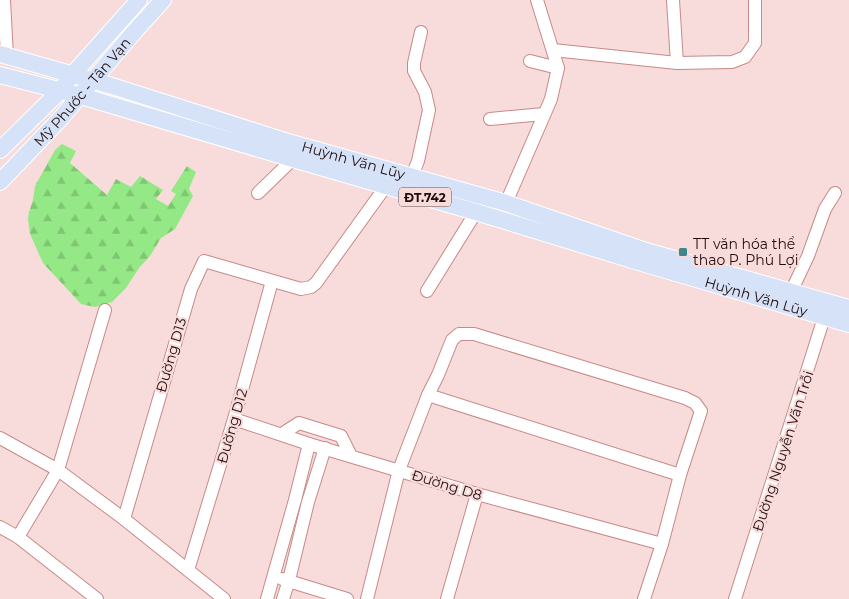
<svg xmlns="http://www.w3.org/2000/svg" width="849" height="599" font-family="Montserrat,sans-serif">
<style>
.forest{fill:url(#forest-firs)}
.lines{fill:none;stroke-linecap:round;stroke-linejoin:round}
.minor-casing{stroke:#c88987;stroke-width:14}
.major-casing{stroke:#fff;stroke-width:18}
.minor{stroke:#fff;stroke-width:12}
.major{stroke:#d5e2f8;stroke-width:16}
.poi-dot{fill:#3e868b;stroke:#f8dcdb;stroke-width:2}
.labels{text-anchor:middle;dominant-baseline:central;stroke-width:4.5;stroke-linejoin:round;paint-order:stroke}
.shield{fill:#f8dcdb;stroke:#624a49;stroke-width:1}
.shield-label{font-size:12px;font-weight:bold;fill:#210b0b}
.street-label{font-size:14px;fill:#210b0b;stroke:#f8dcdb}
.poi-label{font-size:14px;fill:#210b0b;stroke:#f8dcdb;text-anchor:start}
</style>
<defs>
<pattern id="forest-firs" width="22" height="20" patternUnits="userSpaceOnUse" patternTransform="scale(1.25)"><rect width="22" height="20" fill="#94e885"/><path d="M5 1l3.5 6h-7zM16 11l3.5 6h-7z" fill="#7fc672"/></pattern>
</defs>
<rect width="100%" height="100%" fill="#f8dcdb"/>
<polygon class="forest" points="62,144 76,151 70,163 107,195 116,179 131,187 140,176 163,190 156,199 168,206 176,194 171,191 187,166 196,172 189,189 193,196 175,229 161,238 150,256 139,268 126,288 112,302 95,307 81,304 43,263 30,234 28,219 29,212 33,200 35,186 55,150"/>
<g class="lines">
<defs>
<g id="minor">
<polyline points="4,0 7,56"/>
<polyline points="673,0 677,63"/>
<polyline points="553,50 677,63 732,62 745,57 755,43 755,0"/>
<polyline points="530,61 558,68"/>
<polyline points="490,119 544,114"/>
<polyline points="412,176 418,161 429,110 425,92 414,71 414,63 421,32"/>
<polyline points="258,193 293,159"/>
<polyline points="506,203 551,99 558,68 537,0"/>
<polyline points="427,291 476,212"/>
<polyline points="791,292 808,256 825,209 835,193"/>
<polyline points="428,395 680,475"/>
<polyline points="234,419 309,444 477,494 662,544"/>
<polyline points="282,434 299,423 341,436 351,456"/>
<polyline points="0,438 58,470 124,519 224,599"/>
<polyline points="124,519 191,289 204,261 301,289 311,287 316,283 386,186"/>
<polyline points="0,527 18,537 97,599"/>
<polyline points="18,537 58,470 105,310"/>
<polyline points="188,570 234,419 272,281"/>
<polyline points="282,579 347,599"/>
<polyline points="267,599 295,500 309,444"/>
<polyline points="283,599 289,580 308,502 325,448"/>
<polyline points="367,599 399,470 428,395 438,375 452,340 459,334 474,334 685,398 695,403 701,411 680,475 662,544 644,599"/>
<polyline points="447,599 477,494"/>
<polyline points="735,599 827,308"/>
</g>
<g id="major">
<path id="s1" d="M0,54L109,85L288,142L506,203L646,251L849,308"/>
<path id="s2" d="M0,75L81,96L293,159L476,212L642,263L849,324"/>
<polyline points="0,150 60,91 73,74 139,0"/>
<path id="s3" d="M0,182L60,119L135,31L163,0"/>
</g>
</defs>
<use href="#minor" class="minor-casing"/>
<use href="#major" class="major-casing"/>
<use href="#minor" class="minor"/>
<use href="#major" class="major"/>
</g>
<rect class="poi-dot" x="678" y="247" width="10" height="10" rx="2.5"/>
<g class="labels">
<rect class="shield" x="399" y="187.5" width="52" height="19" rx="4"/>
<g class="shield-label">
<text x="425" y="197">ĐT.742</text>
</g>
<g class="street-label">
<text stroke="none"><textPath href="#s3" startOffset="122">Mỹ Phước - Tân Vạn</textPath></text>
<text stroke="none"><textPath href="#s1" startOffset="369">Huỳnh Văn Lũy</textPath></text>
<text stroke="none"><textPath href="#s2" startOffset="788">Huỳnh Văn Lũy</textPath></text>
<text transform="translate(171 355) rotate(-74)">Đường D13</text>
<text transform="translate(232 426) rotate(-74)">Đường D12</text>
<text transform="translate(783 451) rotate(-72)">Đường Nguyễn Văn Trỗi</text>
<text transform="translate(447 485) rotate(17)">Đường D8</text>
</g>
<g class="poi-label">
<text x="693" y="244">TT văn hóa thể<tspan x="693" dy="16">thao P. Phú Lợi</tspan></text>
</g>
</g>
</svg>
